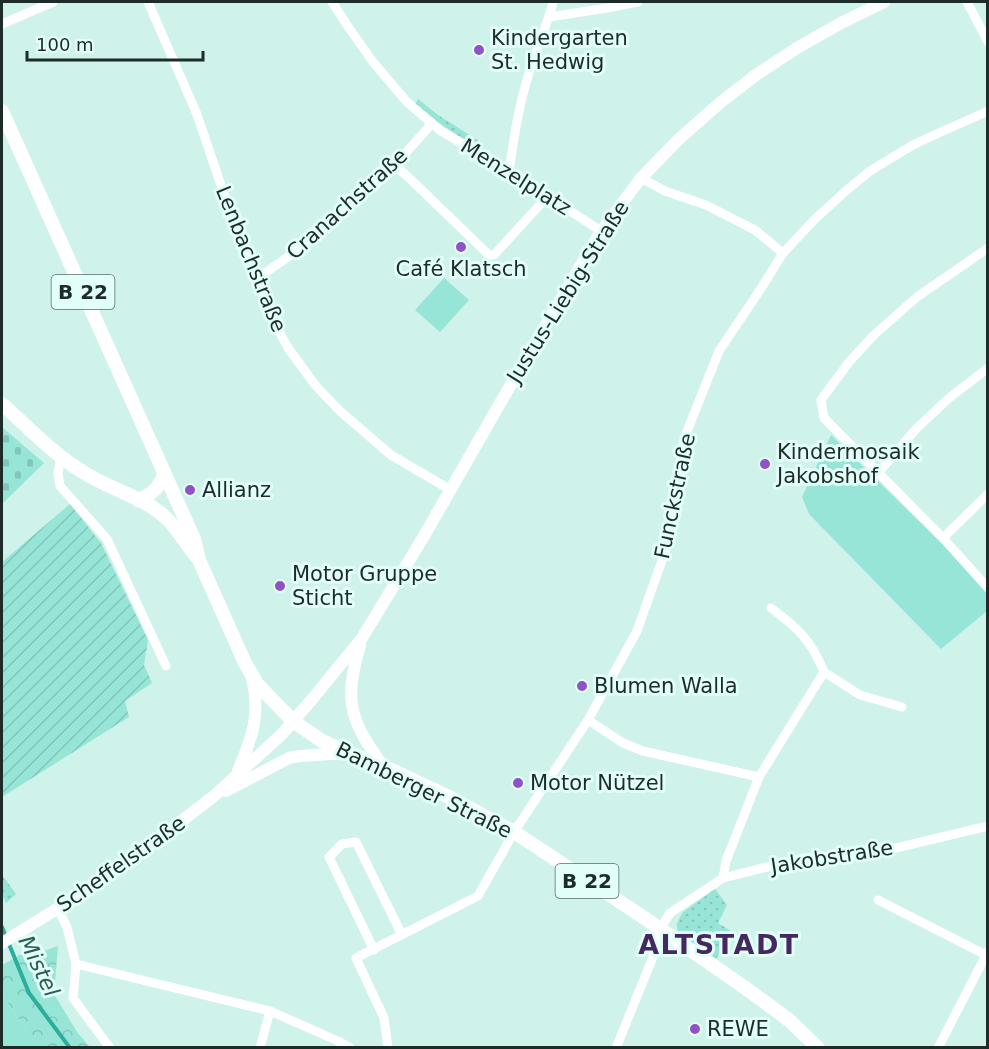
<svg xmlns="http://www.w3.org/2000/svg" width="989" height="1049" font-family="'DejaVu Sans',sans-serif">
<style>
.grass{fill:url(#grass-dots)}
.forest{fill:url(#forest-crowns)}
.cemetery{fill:url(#cemetery-stones)}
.park{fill:#97e5d7}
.garden{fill:url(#garden-furrows)}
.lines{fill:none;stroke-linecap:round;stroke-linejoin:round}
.stream{stroke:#2dae9c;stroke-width:4}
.street{stroke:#fff;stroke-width:9}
.secondary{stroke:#fff;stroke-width:12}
.primary{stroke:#fff;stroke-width:14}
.poi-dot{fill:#8f52c8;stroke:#e2fef8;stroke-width:2}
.labels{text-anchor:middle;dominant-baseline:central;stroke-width:6;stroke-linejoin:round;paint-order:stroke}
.shield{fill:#e2fef8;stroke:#596b67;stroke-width:1.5}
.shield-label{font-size:20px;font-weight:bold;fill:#1e2c29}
.poi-label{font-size:21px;fill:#1e2c29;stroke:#e2fef8;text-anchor:start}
.street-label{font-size:21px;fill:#1e2c29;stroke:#e2fef8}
.water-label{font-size:22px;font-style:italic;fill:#2a5c54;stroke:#e2fef8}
.district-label{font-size:27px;font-weight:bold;letter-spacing:1.5px;fill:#452761;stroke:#e2fef8}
</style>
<defs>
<pattern id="grass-dots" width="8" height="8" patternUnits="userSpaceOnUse" patternTransform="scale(1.5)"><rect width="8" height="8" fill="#97e5d7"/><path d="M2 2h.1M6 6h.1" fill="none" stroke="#82c5b9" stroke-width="1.8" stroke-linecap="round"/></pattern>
<pattern id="forest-crowns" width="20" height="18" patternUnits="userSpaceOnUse" patternTransform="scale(1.5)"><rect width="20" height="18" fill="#97e5d7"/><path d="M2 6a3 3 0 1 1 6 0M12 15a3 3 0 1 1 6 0" fill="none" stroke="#82c5b9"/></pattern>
<pattern id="cemetery-stones" width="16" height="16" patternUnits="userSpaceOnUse" patternTransform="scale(1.5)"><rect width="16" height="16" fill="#97e5d7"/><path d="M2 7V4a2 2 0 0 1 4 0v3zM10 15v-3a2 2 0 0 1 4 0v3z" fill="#82c5b9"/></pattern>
<pattern id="garden-furrows" width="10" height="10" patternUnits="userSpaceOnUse" patternTransform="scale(1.5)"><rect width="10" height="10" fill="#97e5d7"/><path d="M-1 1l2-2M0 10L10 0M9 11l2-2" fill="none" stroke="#82c5b9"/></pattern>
</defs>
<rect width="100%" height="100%" fill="#cff2eb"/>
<g class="grass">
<polygon points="418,99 438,115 484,144 481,151 436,121 415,104"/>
<polygon points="2,875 16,894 6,903 2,894"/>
<polygon points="715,889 727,905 718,923 733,932 716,959 678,935 677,923 683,912"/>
</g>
<polygon class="forest" points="58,946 54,994 77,1032 90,1047 38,1047 2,995 2,965 23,953 41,952"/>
<polygon class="cemetery" points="2,427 44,463 2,504"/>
<g class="park">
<polygon points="444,278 469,300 440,332 415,310"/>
<polygon points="831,435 987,588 987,611 941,649 809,514 802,497"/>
<polygon points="2,995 38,1047 2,1047"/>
</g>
<polygon class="garden" points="70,504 101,543 148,640 144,665 152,683 125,701 129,717 2,797 2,562"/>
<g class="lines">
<polyline class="stream" points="2,927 29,993 70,1048"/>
<g class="street">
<polyline points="148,2 196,112 235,226 266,304 280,333 288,348 316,386 340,411 391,455 449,489"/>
<polyline points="332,2 349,28 373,62 407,102 441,131 509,171 601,231"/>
<polyline points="967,2 988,42"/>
<polyline points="549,17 607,8 638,2"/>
<polyline points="2,24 53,2"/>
<polyline points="394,166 405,174 489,255 494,255 548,196"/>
<path d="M509,171C514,137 519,105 529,73C536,49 547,26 553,2"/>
<polyline points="641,178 665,191 706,205 755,230 783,253"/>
<polyline points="988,248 917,297 874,335 849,362 821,400 824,418 943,538 988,588"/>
<polyline points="256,279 298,250 353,198 375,185 394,166 427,129 431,122"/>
<polyline points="61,456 58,473 60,486 107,539 166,666"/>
<polyline points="878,473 916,429 949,398 988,368"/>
<polyline points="943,538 988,494"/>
<polyline points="824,672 860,695 902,707"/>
<polyline points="588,720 623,743 643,751 759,777"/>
<path d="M723,878L726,861L759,777L824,672C811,640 798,628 771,608"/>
<polyline points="878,900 988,956"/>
<polyline points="58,909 67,927 76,964 73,998 110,1048"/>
<polyline points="374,950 329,857 342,844 356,842 402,935"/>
<polyline points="76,964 270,1011 338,1041 350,1048"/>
<polyline points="260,1048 270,1011"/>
<polyline points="388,1048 384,1018 356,958 478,896 514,832 588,720 637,631 665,552 684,439 719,351 762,287 783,253 815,219 848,189 870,171 911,146 932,136 988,111"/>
<polyline points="616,1048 653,957 660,929 670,913 723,878 803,858 871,854 988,826"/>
<polyline points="938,1048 988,951"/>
</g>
<g class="secondary">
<path d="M360,645C344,701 349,719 383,766"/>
<path d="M238,771C252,738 261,714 252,678"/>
<polyline points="226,791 289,758 299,756 349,753"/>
<polyline points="2,943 63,905 140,853 214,796 282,734 314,697 362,638 424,536 514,379 601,231 641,178 680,138 721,102 756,75 797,48 841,23 884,2"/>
</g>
<g class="primary">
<polyline points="2,111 194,539 199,560 245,663 258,685 293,721 322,741 349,753 383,766 447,796 514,832 643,917 744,987 789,1020 818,1048"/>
<path d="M2,404C28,427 53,454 83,472C109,489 141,496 164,516C177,527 185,543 196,556"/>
<path d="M138,500C151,495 160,488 164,474"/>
</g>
</g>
<g class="poi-dot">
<circle cx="479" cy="50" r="6"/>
<circle cx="461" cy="247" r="6"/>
<circle cx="765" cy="464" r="6"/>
<circle cx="190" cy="490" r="6"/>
<circle cx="280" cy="586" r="6"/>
<circle cx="582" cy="686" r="6"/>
<circle cx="518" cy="783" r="6"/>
<circle cx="695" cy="1029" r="6"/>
</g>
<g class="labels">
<g class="shield">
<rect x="51.5" y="275" width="63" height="34" rx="4.5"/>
<rect x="555.5" y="864" width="63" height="34" rx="4.5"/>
</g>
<g class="shield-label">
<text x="83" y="292">B 22</text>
<text x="587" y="881">B 22</text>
</g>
<g class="poi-label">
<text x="491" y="38">Kindergarten<tspan x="491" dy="24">St. Hedwig</tspan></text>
<text x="461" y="269" text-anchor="middle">Café Klatsch</text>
<text x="777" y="452">Kindermosaik<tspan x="777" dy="24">Jakobshof</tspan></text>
<text x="202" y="490">Allianz</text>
<text x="292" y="574">Motor Gruppe<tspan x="292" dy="24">Sticht</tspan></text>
<text x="594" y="686">Blumen Walla</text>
<text x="530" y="783">Motor Nützel</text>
<text x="707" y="1029">REWE</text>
</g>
<g class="street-label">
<text transform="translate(516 177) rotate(32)">Menzelplatz</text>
<text transform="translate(347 204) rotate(-42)">Cranachstraße</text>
<text transform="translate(251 259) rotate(68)">Lenbachstraße</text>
<text transform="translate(568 292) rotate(-58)">Justus-Liebig-Straße</text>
<text transform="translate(675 496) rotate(-78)">Funckstraße</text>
<text transform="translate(424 790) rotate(26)">Bamberger Straße</text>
<text transform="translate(832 857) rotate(-9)">Jakobstraße</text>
<text transform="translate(121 864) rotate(-35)">Scheffelstraße</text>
</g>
<g class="water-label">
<text transform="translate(39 966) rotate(64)">Mistel</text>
</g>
<g class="district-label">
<text x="719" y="944">ALTSTADT</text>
</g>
</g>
<rect width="989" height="1049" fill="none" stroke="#1e2c29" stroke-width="6"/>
<path d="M27 51v9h176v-9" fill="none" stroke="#1e2c29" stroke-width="3"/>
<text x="36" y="51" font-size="18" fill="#1e2c29" stroke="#e2fef8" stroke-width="4.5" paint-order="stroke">100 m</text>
</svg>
